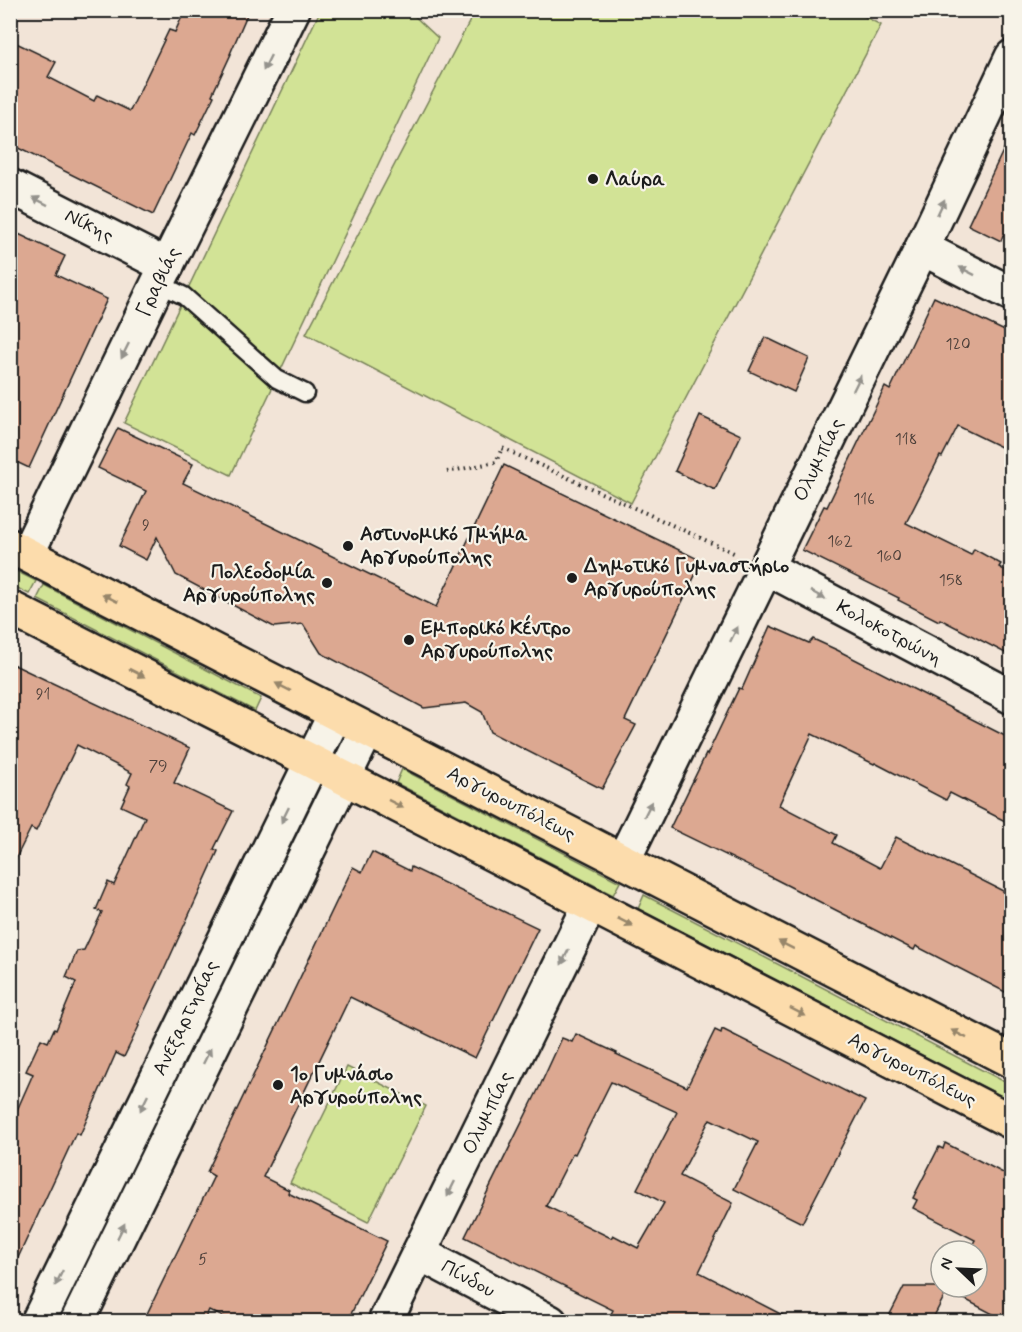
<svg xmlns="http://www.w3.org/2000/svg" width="1022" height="1332" font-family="Mynerve,sans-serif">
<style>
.green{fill:#d2e396;stroke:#778059;stroke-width:1.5}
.building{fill:#dca891;stroke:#1c1c1c;stroke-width:1.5;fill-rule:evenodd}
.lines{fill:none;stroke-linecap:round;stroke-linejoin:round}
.lane-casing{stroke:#1c1c1c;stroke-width:21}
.street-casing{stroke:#1c1c1c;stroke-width:38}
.secondary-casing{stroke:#1c1c1c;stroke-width:38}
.primary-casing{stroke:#1c1c1c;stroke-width:38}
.path{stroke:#1c1c1c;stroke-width:4;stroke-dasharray:1.5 4.5;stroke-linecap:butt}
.lane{stroke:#f7f3e8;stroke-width:16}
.street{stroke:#f7f3e8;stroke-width:33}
.secondary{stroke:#f7f3e8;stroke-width:33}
.primary{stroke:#fcdcac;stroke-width:33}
.oneway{fill:#94928c}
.oneway2{fill:#97866b}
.poi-dot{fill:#1c1c1c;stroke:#f7f3e8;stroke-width:2}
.labels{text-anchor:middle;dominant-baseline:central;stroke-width:4.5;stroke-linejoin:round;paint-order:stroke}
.number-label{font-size:16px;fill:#4c3f39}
.poi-label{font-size:20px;font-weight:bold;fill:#1c1c1c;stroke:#f7f3e8;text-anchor:start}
.street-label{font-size:20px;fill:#1c1c1c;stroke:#f7f3e8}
</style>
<rect width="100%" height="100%" fill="#f2e4d7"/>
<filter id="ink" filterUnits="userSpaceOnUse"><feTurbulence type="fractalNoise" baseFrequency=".0167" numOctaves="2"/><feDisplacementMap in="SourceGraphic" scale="12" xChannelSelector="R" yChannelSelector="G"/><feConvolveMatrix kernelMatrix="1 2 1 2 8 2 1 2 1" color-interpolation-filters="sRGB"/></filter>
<g filter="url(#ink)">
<g class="green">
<polygon points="852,10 881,25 631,503 306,334 475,11"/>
<polygon points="320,11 409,11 438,38 231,475 124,423"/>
<polygon points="10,568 36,581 29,594 11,585"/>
<polygon points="44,585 261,698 255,711 37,599"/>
<polygon points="402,769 620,882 613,895 396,783"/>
<polygon points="294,834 299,837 116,1209 111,1206"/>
<polygon points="644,895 1011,1085 1011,1101 638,909"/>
<polygon points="347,1067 426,1106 368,1222 290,1183"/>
<polygon points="100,1227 105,1230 60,1321 53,1322"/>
</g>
<g class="building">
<polygon points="185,10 249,10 230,54 231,54 212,95 214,96 195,135 192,133 153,215 10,144 10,40 56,62 48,77 94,101 97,95 130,111 169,30 175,32"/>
<polygon points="1011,134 1011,239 1003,235 1001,241 968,225"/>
<polygon points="10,230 65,256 56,275 107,299 29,468 10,459"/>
<polygon points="934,297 1011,334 1011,446 1004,442 1001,447 958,426 942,457 940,456 906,523 971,555 974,549 1001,564 999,567 1011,574 1011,656 940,619 939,621 898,600 899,598 802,550 824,506 827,507 885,387 890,390"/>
<polygon points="765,337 809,358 794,392 749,371"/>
<polygon points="700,416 741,435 715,490 675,471"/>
<polygon points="118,428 193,464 183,483 436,607 504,465 702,561 625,720 636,725 602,789 490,732 482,712 466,703 424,708 321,653 303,624 274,627 176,575 157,537 146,560 119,546 146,491 98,468"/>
<polygon points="770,626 809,643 813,639 837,650 1011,739 1011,824 950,793 946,800 875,763 874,764 812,734 779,805 837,835 833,843 880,868 896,837 1011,895 1011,995 916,946 914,950 773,878 670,828 706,754 707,755 739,688 742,689"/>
<polygon points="10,663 190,748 174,783 233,811 214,849 218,851 164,970 138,1025 139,1026 124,1057 116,1053 80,1135 76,1133 10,1275 10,1126 33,1074 26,1071 41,1039 48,1042 54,1029 56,1030 76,982 66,977 77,951 84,950 102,912 96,910 108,882 114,885 145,817 121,806 130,786 127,784 132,773 77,745 36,831 31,828 10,870"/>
<polygon points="372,852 410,871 411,867 538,928 475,1058 350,997 263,1177 289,1190 288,1193 387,1241 347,1322 233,1322 209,1310 203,1322 143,1322 214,1176 207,1172 353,867 362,872"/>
<path d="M722,1029L865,1101L802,1223L734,1189L758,1142L710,1119L680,1176L733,1203L699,1272L796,1322H607L613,1310L465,1237L539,1088L562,1038L572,1042L576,1034L617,1053L616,1054L687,1087L715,1030L721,1033ZM611,1082L677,1112L637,1189L664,1203L638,1248L613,1235L611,1238L546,1206L573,1153L575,1154Z"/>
<polygon points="945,1143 1011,1177 1011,1322 1008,1322 949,1291 951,1287 977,1287 977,1251 969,1251 975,1240 913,1208 917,1200 913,1198 939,1147 943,1149"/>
<polygon points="904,1287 949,1287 931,1322 886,1322"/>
</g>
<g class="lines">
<defs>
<polyline id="lane" points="158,283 184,296 277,379 305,393"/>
<g id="street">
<polyline points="10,186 167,266"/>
<polyline points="922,248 1012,294"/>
<polyline points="27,554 158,283 293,10"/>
<polyline points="767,568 1012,697"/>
<polyline points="623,861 922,248 1012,57"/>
<polyline points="419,1253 550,1322"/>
<polyline points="385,1322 590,905"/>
</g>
<g id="secondary">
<polyline points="38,1322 335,714"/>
<polyline points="77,1322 367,730"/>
</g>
<g id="primary">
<polyline points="10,546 1012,1061"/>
<polyline points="10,608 374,793 1012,1122"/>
</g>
</defs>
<use href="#lane" class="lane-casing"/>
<use href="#street" class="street-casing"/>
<use href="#secondary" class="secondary-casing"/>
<use href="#primary" class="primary-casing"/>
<polyline class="path" points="447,472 496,462 502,448 736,554"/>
<use href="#lane" class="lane"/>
<use href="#street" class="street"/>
<use href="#secondary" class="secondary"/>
<use href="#primary" class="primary"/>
</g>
<defs><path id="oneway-solid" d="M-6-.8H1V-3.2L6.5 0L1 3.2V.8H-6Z" transform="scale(1.5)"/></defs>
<g class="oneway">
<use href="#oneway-solid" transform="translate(267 63) rotate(116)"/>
<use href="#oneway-solid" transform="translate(40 201) rotate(-153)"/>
<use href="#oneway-solid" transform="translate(941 207) rotate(-65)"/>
<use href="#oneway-solid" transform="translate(967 271) rotate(-153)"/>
<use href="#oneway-solid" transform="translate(125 351) rotate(116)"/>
<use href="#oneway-solid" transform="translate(857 383) rotate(-64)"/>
<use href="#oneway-solid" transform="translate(818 595) rotate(28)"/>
<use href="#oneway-solid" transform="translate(734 634) rotate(-64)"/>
<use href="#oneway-solid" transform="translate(648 809) rotate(-64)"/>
<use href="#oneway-solid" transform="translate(285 815) rotate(116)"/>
<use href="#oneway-solid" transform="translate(565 957) rotate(116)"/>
<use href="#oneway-solid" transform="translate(207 1056) rotate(-64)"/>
<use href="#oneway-solid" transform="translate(144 1103) rotate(116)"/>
<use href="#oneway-solid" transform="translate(451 1189) rotate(116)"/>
<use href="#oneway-solid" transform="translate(121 1231) rotate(-64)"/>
<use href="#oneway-solid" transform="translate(59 1278) rotate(116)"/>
</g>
<g class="oneway2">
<use href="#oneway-solid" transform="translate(110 598) rotate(-153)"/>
<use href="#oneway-solid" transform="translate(137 673) rotate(27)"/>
<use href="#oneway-solid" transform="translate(283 687) rotate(-153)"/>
<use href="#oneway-solid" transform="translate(396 804) rotate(27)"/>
<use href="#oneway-solid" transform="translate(625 922) rotate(27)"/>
<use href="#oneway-solid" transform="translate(786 945) rotate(-153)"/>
<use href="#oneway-solid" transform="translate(798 1012) rotate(27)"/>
<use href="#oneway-solid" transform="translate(959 1034) rotate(-153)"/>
</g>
</g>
<g class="poi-dot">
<circle cx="593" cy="179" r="6"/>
<circle cx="348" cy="546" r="6"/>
<circle cx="572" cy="578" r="6"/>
<circle cx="327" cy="583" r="6"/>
<circle cx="409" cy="640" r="6"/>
<circle cx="278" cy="1085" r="6"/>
</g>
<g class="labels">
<g class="number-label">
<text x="958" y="344">120</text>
<text x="906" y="439">118</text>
<text x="864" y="499">116</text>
<text x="146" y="525">9</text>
<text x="840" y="541">162</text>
<text x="889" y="556">160</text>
<text x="951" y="580">158</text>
<text x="43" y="694">91</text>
<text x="158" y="766">79</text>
<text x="203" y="1259">5</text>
</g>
<g class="poi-label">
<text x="605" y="179">Λαύρα</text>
<text x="360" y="534">Αστυνομικό Τμήμα<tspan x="360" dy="23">Αργυρούπολης</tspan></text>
<text x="584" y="566">Δημοτικό Γυμναστήριο<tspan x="584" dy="23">Αργυρούπολης</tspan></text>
<text x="315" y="572" text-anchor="end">Πολεοδομία<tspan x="315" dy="23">Αργυρούπολης</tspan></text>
<text x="421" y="628">Εμπορικό Κέντρο<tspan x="421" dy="23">Αργυρούπολης</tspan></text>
<text x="290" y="1074">1ο Γυμνάσιο<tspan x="290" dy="23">Αργυρούπολης</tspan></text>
</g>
<g class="street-label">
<text transform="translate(89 226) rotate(27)">Νίκης</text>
<text transform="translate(159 282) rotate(-64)">Γραβιάς</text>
<text transform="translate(819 460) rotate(-64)">Ολυμπίας</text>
<text transform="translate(889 633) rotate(28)">Κολοκοτρώνη</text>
<text transform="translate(511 804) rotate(27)">Αργυρουπόλεως</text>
<text transform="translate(186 1018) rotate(-64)">Ανεξαρτησίας</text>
<text transform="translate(912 1070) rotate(27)">Αργυρουπόλεως</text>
<text transform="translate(488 1113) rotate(-64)">Ολυμπίας</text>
<text transform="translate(468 1279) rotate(28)">Πίνδου</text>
</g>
</g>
<rect width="1022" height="1332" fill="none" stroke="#f7f3e8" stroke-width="36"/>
<rect x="18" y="18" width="986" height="1296" fill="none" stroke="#1c1c1c" stroke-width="2" filter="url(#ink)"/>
<g transform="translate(959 1269) rotate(293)"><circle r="28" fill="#f7f3e8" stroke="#9f9d96" stroke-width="1.5"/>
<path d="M0-4.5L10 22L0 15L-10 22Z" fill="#1c1c1c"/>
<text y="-9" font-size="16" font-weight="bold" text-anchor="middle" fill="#1c1c1c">N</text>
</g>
</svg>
